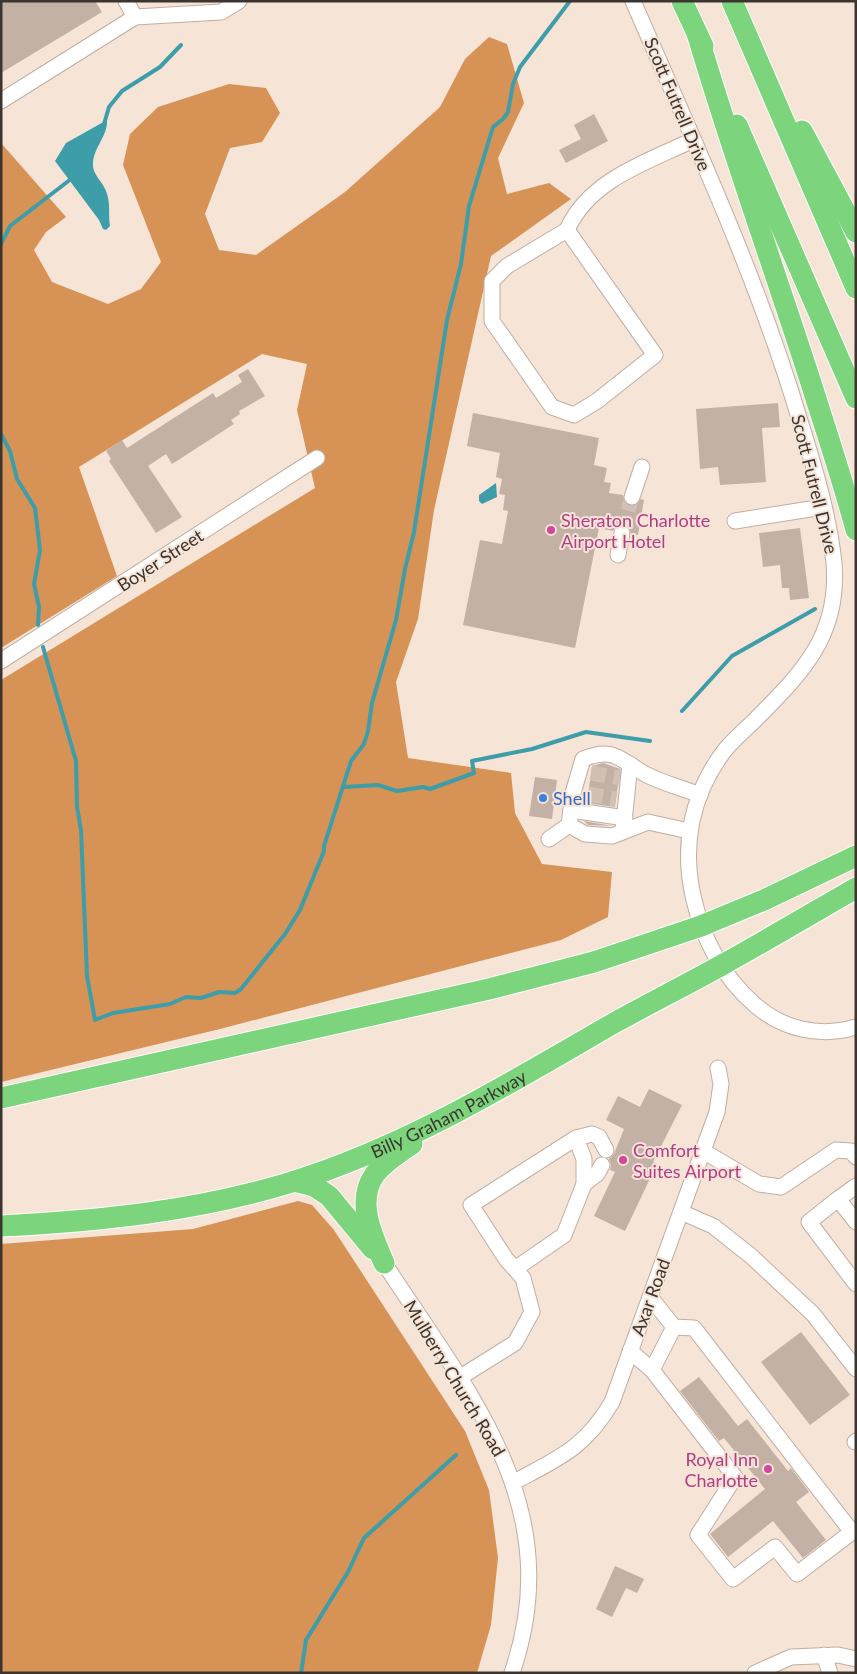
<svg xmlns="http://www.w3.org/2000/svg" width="857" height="1674" font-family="Lato,sans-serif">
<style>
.forest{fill:#d79256}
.water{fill:#3d9da9}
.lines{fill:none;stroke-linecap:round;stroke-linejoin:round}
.stream{stroke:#3d9da9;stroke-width:4}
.building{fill:#c2b1a4}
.minor-tunnel{stroke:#d1c1b5;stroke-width:15;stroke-dasharray:15 8;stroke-linecap:butt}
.minor-casing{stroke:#bfaea1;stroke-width:17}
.highway-casing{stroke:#fff;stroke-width:23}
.minor{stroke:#fff;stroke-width:15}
.highway{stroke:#7cd57c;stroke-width:21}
.hotel-dot{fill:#d1479c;stroke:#f6e4d7;stroke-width:2}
.shop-dot{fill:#3f7fe0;stroke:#f6e4d7;stroke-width:2}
.labels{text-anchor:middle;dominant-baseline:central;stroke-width:4;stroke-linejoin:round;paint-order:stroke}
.street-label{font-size:18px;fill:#3b342f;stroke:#f6e4d7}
.hotel-label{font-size:18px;fill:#b23c85;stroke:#f6e4d7;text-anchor:start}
.shop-label{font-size:18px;fill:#366cbe;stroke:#f6e4d7;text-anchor:start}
</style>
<rect width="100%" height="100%" fill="#f6e4d7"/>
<g class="forest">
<polygon points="489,37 507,44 524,103 498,158 507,194 549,183 571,199 491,256 434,510 418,619 396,682 408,758 511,773 515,813 542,864 612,872 608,917 561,940 220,1029 1,1082 1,680 315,488 297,410 307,364 262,354 79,467 117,576 1,648 1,143 66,217 46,232 34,250 52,282 108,304 141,289 161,262 123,165 130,134 158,107 229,84 266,88 280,113 262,142 230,148 205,214 219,250 256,255 345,192 440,107 465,59"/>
<polygon points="298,1201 312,1205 334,1230 465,1431 489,1490 498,1558 491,1625 477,1673 1,1673 1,1244 193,1229"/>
</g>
<g class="water">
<path d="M107,120C108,136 93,148 93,164C92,174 103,182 106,191C111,203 108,214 110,226L106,230L103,229L99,220L55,161L66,143Z"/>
<polygon points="496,483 497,497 482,504 479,501 479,495"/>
</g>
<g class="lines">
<g class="stream">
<polyline points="104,124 109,107 122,91 160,67 181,45"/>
<polyline points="1,244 10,226 71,179"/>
<polyline points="1,434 10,451 17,479 35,508 40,550 34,584 39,607 38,625"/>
<polyline points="43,647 76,761 77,807 81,830 87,976 95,1020 113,1013 170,1004 186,997 201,998 219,992 235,993 241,989 285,934 300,910 324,851 324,846 351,761 364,744 368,731 372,703 396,620 405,569 414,532 447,320 461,264 469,206 493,127 503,119 508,112 513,84 520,67 570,1"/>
<polyline points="682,711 732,656 815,609"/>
<polyline points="344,787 378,785 397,791 423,787 430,789 474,773 472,761 532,749 586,732 650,741"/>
<polyline points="301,1673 306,1640 348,1572 364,1538 456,1455"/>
</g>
</g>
<g class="building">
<polygon points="1,1 95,1 102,12 1,73"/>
<polygon points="594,114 608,141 566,163 559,150 581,139 574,125"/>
<polygon points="248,369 265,396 239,411 240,414 231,420 234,424 172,464 166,454 148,466 182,517 156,533 109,461 111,459 106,451 122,440 127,448 213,393 216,398 242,382 238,375"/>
<polygon points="778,403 780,427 762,428 766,482 720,485 718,467 700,469 696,409"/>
<polygon points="473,413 599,438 594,465 607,468 604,482 611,483 609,493 623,495 625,503 630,506 634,506 641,499 644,500 638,535 631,534 628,526 623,524 615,527 613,531 599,528 575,648 463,625 480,540 502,544 508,511 503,510 505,495 499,494 502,479 496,477 500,453 467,446"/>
<polygon points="800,528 809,598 790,600 789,588 782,588 780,565 763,567 759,533"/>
<polygon points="603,763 620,769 615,807 587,803 592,766"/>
<polygon points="535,777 557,780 552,819 529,816"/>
<polygon points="584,821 612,826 588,825"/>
<polygon points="649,1089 682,1105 653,1162 657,1164 625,1231 594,1216 615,1172 610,1170 611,1164 609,1159 614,1154 624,1129 606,1120 618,1096 640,1107"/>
<polygon points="801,1332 850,1395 810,1425 761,1362"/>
<polygon points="699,1377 738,1426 747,1419 788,1471 791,1468 809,1492 796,1502 826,1540 803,1558 773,1521 728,1557 710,1534 765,1489 724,1438 719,1441 680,1391"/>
<polygon points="615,1566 644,1579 637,1593 626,1588 612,1617 596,1609"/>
</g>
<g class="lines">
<g class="minor-tunnel">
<polyline points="622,533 632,497"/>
<polyline points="591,773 620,778"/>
<polyline points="588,794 616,799"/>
</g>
<defs>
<g id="minor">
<path d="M633,1C693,139 757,276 800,421C814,466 829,515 834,563C840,635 802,673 755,720C745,730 734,739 725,750C691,794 681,847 694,900C703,939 723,977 754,1004C782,1029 819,1038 856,1027"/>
<polyline points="135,17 221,12 239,1"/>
<polyline points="1,101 135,17 126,1"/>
<polygon points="567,230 655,355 597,401 574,415 552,407 492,321 492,281 507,266"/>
<path d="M567,230C589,180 647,162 693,140"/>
<polyline points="632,497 642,467"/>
<polyline points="735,521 823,507"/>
<polyline points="618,555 622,533"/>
<polyline points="1,661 317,458"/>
<polyline points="571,810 625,818"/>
<polyline points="623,831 630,764"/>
<path d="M689,831L648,822L612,836L585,834L569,825L573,793L583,759C614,746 620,760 645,774C662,783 682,788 700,795"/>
<polyline points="549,839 569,825"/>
<polyline points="576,1138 592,1134 599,1137 606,1150"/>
<polyline points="703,1151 759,1184 781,1187 836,1150 851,1151 856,1157"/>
<polyline points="584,1184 597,1174 602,1165"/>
<polyline points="838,1199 856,1186"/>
<polyline points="681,1212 713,1226 751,1256 813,1314 856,1369"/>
<polyline points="856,1222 838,1199 809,1222 856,1284"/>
<path d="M384,1263C469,1394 569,1506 512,1673"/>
<polyline points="630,1351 652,1370 735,1477 698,1535 733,1579 775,1547 797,1574 852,1532 694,1328 674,1327 650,1297"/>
<polyline points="652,1370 674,1327"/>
<polyline points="459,1378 515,1343 532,1312 523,1278 506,1259 471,1205 576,1138 584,1159 584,1184 564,1235 515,1269"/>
<polyline points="855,1442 856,1441"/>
<path d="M514,1482C559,1458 585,1448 612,1402L717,1112L721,1084L718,1068"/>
<polyline points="824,1655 830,1673"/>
<polyline points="755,1673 791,1657 838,1655 856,1659"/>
</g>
<g id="highway">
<polyline points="682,1 703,46"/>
<polyline points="732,1 856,288"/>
<path d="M697,33C732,152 774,268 812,386C827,434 843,481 856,530"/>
<polyline points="737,125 856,398"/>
<polyline points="802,131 856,232"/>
<polyline points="1,1098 489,989 594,962 701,926 764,900 856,856"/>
<polyline points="294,1181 314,1186 329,1196 373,1249"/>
<path id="s1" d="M1,1226C100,1221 197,1211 292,1182C408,1146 510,1083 614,1023C650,1003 686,985 722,965C767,940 811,914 856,888"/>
<path d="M384,1263C373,1237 355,1201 375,1174C384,1162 400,1152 412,1144"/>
</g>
</defs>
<use href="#minor" class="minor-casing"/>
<use href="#highway" class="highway-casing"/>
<use href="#minor" class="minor"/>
<use href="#highway" class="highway"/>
</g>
<g class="hotel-dot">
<circle cx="551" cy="530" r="5"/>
<circle cx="623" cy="1160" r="5"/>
<circle cx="768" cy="1469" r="5"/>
</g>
<circle class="shop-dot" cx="543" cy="798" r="5"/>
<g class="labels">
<g class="street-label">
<text transform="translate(678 104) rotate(67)">Scott Futrell Drive</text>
<text transform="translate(815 484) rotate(76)">Scott Futrell Drive</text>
<text transform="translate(160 560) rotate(-33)">Boyer Street</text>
<text stroke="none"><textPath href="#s1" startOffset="466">Billy Graham Parkway</textPath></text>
<text transform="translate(650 1297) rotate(-70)">Axar Road</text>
<text transform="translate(455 1378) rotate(59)">Mulberry Church Road</text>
</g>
<g class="hotel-label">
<text x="561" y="520">Sheraton Charlotte<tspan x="561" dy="21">Airport Hotel</tspan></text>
<text x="633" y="1150">Comfort<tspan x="633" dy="21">Suites Airport</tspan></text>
<text x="758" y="1459" text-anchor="end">Royal Inn<tspan x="758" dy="21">Charlotte</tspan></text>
</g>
<g class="shop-label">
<text x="553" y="798">Shell</text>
</g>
</g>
<rect width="857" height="1674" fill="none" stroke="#3b342f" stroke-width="5"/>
</svg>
